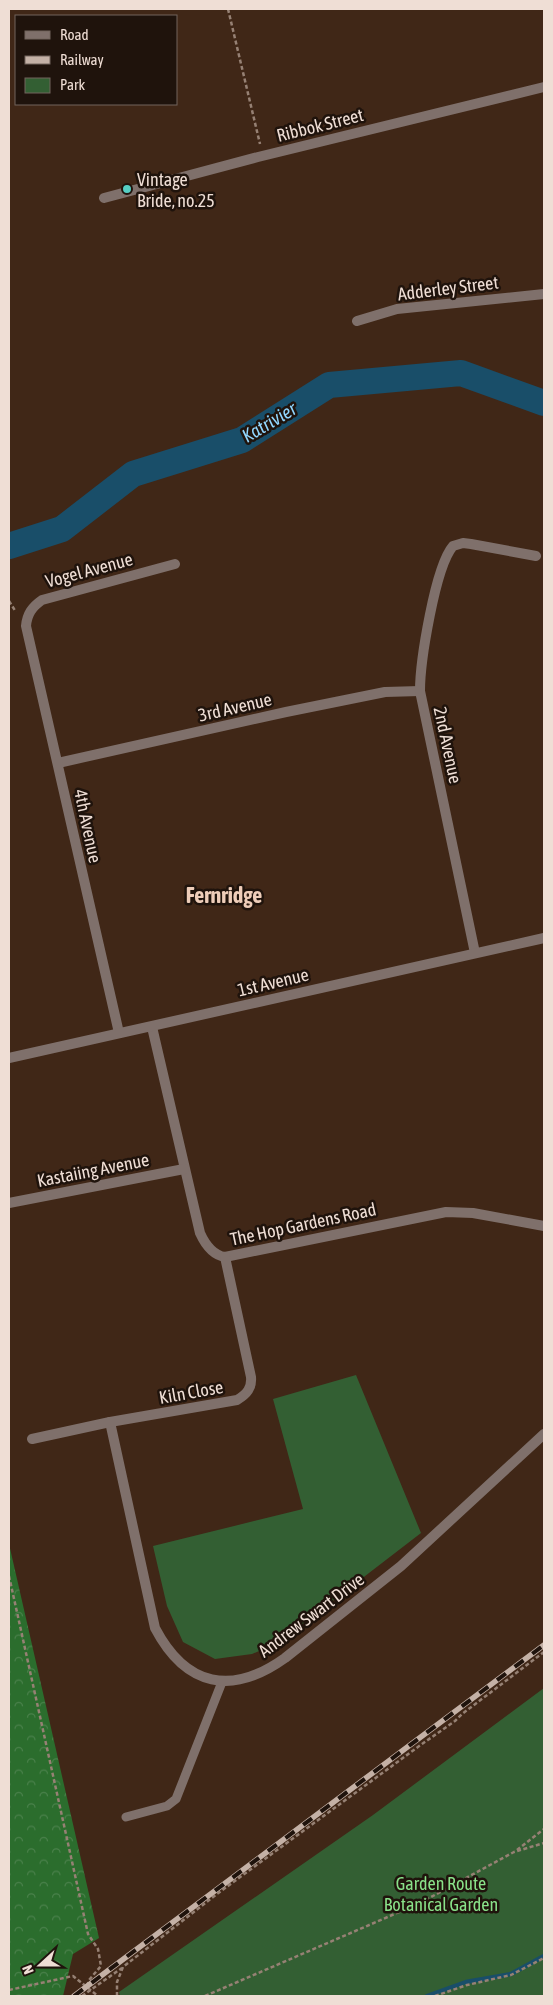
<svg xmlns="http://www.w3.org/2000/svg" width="553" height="2005" font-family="'Asap Condensed',sans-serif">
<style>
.forest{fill:url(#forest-crowns)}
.green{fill:#335f33}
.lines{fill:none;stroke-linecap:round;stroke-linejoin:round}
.stream{stroke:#194e69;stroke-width:4.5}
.river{stroke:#194e69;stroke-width:26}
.path{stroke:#968174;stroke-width:2.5;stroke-dasharray:4 2.5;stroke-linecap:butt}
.lane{stroke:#7f706b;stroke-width:9}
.street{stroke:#7f706b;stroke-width:10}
.rail-casing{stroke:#c4b1a6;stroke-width:5.5}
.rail{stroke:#1f130c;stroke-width:4;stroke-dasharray:11;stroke-linecap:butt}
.poi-dot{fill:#56cec3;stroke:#1f130c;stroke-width:2}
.labels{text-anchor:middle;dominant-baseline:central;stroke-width:5;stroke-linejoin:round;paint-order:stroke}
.street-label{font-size:18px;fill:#efded5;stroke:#1f130c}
.poi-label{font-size:18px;fill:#efded5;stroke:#1f130c;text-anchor:start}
.park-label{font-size:18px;fill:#89e189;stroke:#1f130c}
.water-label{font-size:19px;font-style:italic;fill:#91d6fe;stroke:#1f130c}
.district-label{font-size:22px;font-weight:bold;fill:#eecdb9;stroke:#1f130c}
</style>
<defs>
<pattern id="forest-crowns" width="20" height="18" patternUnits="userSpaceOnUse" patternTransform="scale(1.25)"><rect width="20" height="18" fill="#2b6d2d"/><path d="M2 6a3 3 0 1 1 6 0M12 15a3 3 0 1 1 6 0" fill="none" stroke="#4a814b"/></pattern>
</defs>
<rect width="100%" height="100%" fill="#402717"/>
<polygon class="forest" points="9,1544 99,1938 73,1954 63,1996 9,1996"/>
<g class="green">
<polygon points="356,1375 421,1533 278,1643 252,1654 215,1659 183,1642 167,1606 153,1546 303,1509 273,1399"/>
<polygon points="544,1688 544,1996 120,1996 119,1992 373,1815"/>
</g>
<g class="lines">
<polyline class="stream" points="427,1996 466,1982 511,1974 544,1956"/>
<polyline class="river" points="9,546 62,529 133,474 242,440 329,385 461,373 544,403"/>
<g class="path">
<polyline points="228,9 260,144"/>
<polyline points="9,601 16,612"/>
<polyline points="9,1576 88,1934 98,1949 101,1966 89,1980 87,1986"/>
<polyline points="517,1850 544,1829"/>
<polyline points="9,1990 73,1976 98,1996"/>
<polyline points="82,1996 122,1968"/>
<polyline points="117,1996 117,1982 123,1967 217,1894 422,1744 455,1721 462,1714 544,1652"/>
<polyline points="205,1996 420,1903 514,1852 544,1843"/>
<polyline points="435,1996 467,1985 511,1975 544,1958"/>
</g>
<polyline class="lane" points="126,1817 167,1806 176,1799 222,1682"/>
<g class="street">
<polyline points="104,198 258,157 544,87"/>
<polyline points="357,321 397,309 544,294"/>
<polyline points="58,763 286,712 385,692 420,691"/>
<path d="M475,953L420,691C420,662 435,567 453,546L463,543L471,544L536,556"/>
<path d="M152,1027L200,1233C205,1244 212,1255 225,1257L446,1212L473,1213L544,1226"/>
<path d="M119,1033L26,626C27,614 32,607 42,600L175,564"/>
<polyline points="9,1058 544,938"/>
<polyline points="9,1203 184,1169"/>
<path d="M110,1422L155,1628C186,1687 232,1696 285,1658L401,1566L544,1434"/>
<path d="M32,1439L110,1422L237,1400C247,1394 252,1388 251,1377L225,1257"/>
</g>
<defs>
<polyline id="rail" points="74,1996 544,1645"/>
</defs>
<use href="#rail" class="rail-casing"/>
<use href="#rail" class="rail"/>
</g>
<circle class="poi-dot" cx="127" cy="189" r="5"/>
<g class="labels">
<g class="street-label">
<text transform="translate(320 125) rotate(-14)">Ribbok Street</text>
<text transform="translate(448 288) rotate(-7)">Adderley Street</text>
<text transform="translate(89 570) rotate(-15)">Vogel Avenue</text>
<text transform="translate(235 707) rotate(-13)">3rd Avenue</text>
<text transform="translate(448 745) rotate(78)">2nd Avenue</text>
<text transform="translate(88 826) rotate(78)">4th Avenue</text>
<text transform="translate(273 982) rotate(-13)">1st Avenue</text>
<text transform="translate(93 1170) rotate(-11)">Kastaiing Avenue</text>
<text transform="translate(303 1224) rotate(-12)">The Hop Gardens Road</text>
<text transform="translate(191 1392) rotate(-10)">Kiln Close</text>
<text transform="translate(311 1615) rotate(-37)">Andrew Swart Drive</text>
</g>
<g class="poi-label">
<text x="137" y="179">Vintage<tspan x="137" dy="21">Bride, no.25</tspan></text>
</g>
<g class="park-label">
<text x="441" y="1883">Garden Route<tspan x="441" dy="21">Botanical Garden</tspan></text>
</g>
<g class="water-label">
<text transform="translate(269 422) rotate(-31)">Katrivier</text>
</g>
<g class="district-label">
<text x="224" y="895">Fernridge</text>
</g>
</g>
<rect width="553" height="2005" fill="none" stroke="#efded5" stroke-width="20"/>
<rect x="15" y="15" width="162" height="90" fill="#1f130c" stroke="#72645c"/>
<rect x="25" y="31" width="25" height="8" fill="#7f706b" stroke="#72645c"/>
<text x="60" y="40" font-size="15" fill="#efded5">Road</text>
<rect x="25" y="56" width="25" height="8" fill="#c4b1a6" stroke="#72645c"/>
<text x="60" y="65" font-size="15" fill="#efded5">Railway</text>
<rect x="25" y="78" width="25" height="15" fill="#335f33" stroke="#72645c"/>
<text x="60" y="90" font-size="15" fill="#efded5">Park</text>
<g transform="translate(40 1965) rotate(249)" stroke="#1f130c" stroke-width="4" paint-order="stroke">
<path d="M0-4L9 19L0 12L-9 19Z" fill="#efded5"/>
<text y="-8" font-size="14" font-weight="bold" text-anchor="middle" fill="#efded5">N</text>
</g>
</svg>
